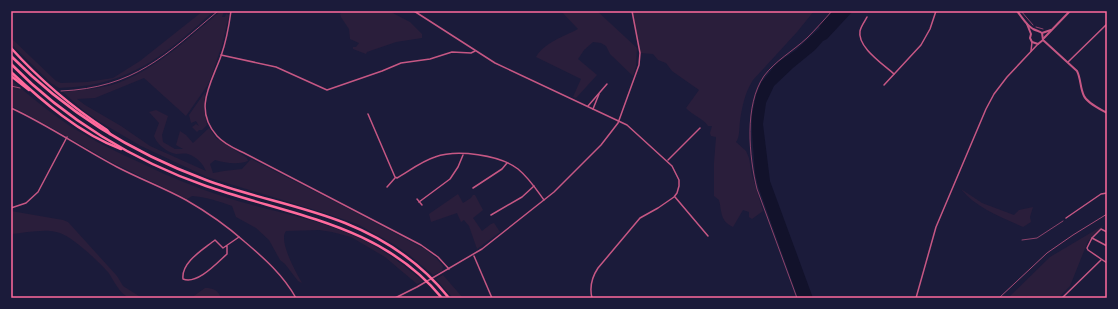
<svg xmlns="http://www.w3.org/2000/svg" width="1118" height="309" font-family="'Fira Sans Condensed',sans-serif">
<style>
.green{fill:#2a1e3b}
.water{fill:#12122b}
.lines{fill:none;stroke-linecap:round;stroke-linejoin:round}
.path{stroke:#ff6b9d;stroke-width:0.5}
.minor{stroke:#c65784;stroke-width:1.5}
.tertiary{stroke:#c65784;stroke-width:2}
.motorway{stroke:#ff6b9d;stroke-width:2.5}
.tram{stroke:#a44b75;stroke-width:1}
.rail{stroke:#a44b75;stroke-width:1}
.neatline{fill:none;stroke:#ff6b9d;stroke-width:1.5}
</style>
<rect width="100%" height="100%" fill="#1b1b3a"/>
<g class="green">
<path d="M203,11H214C182,39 150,70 107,81C91,86 75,87 59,88L51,83L11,44V38L56,81L61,83L87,82L113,78L140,61Z"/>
<path d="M221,11H224L222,17H225L226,14L229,15L222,45L210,80L207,86L186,116L144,78L95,98L77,99L85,105L121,126L150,146L206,171C203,164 197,157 188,154C184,153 180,154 176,154C166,152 157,144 154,136L159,123L149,112L156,110L168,116L162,135L163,142L175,149H183L176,145L180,131L186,135L193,143L209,128L216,138L247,158L248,161C238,165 225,163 215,160L210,164L213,173L224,171L242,169L251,159L347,208L425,249L437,259L443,266L442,271L433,275L408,254L395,245L357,224L328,214L207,177L141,146L100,122L84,111L63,92C81,90 100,89 118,83C158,68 188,38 221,11Z"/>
<polygon points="343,11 389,11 410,22 422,34 422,38 396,42 367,52 366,54 353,49 353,47 356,47 359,43 350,39 349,29 341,17 340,14"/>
<path d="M561,11H597L637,48L636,66L633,76L610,54L606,46L601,43L593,42L584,50L578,59L597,75L576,98L573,97L581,79L536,57C545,42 563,37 578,29Z"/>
<path d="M632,11H814L797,32L753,80C745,92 742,107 740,121C739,128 740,137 736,142L746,151L749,158L752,175L763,211L752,219L749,217V212L743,210L733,227C720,221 722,212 719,200L714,196V163L716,137L711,136L710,133L712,126H708C703,118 693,116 686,108L699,90L672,71L666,63L658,60L653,54L640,53Z"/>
<path d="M11,80C31,97 52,114 73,128C96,142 119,153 143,164C170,177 197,188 225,197C267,211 311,217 352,235C379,246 401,263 423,281L417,284L385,257L351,237L332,232L319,230L286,231C278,241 296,272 302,283L298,281L285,264L280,260L269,240L256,228L236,217L232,206C219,201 205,197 192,196L187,199L111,162L52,128L11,106Z"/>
<polygon points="205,92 204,110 207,125 202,130 199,130 197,132 192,127 196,124 199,126 196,121 191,123 189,115"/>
<path d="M961,189L982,203L1014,215L1019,210L1033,207L1030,217L1031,222L1023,227C1001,217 976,208 961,189Z"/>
<polygon points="458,194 463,203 471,198 473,195 475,195 483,210 473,218 482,231 491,224 494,223 500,232 477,249 469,226 464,220 461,222 457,213 431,222 429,214"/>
<path d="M11,211L63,220L68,222L117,276L123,286L142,298C138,298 133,299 130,298C119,294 114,280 108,272C98,261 74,238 60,233C45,228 26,233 11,234Z"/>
<polygon points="1104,225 1088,241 1070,286 1058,298 1028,298 1027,296 1023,298 1008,298 1050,257"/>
<polygon points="443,275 463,298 453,298 436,279"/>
<path d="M205,288C213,288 218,290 221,298H191Z"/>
</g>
<polygon class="water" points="833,11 853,11 827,39 823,41 815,50 793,68 774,86 766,103 763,124 770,181 813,298 798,298 758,186 755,173 752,132 752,115 756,95 761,83 777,63 796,50 820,28 819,26"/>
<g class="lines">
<g class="path">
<polyline points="1021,11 1033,25"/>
<polyline points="1036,27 1043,29"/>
<polyline points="1022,240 1037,238 1063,221"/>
<path d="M797,298L757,189C749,157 744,105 764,76C775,61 793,51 807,38C816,29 824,20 832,11"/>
</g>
<g class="minor">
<path d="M231,11C229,26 226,42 221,56C211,84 193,109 217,136C225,145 236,149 246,154L421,245L438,257L449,269"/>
<path d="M414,11L495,63L627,125L672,166L679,180V186L677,193L674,197L658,208L640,218L598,268C592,277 589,286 592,298"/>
<path d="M867,17C865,21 861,26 860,31C857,47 883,64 894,74"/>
<polyline points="1031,51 1032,42"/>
<polyline points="221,55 276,67 327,90 382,71 401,63 430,59 452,52 471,53 475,51"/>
<polyline points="1068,62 1107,24"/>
<polyline points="884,85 921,45 930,29 936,11"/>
<polyline points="588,106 607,84"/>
<path d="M11,108C48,125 81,148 117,167C140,179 164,188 186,200C207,212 227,226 245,242C265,259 283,275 296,298"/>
<polyline points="593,109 599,94"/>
<path d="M368,114L395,177L397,178C409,171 422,161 435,157C457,149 500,155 518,169C529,178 536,189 544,200"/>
<polyline points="668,160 700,128"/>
<polyline points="387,187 395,178"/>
<polyline points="473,188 502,169 507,163"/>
<polyline points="675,197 708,236"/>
<polyline points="417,199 422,205"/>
<polyline points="419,202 450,179 458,167 463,155"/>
<polyline points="11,208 26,203 38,192 67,137"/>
<polyline points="491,215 522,197 534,186"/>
<polyline points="1066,218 1101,194 1107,193"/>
<polyline points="1092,238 1101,229 1107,232"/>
<path d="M227,246V254C217,263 197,285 183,279C181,262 204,249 215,240L223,248L239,237"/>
<polyline points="1107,246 1092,238 1087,248 1088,250 1107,263"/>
<polyline points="474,256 492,298"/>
<polyline points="395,298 417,287 482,249 554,192 601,145 618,123 639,65 640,53 632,11"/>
<polyline points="916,298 936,227 986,109 994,94 1007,77 1038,44"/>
<polyline points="1062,298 1101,260"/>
</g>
<g class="tertiary">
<path d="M1017,11C1022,17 1026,25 1033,29C1037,31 1039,31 1042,33L1043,40"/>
<polyline points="1027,24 1031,34 1030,38 1032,42 1038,44 1043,40"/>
<polyline points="1042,33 1051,30"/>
<polyline points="1044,38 1070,11"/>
<path d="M1043,40L1077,71C1081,79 1080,88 1084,96C1087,103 1100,109 1107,113"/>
</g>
<g class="motorway">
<path d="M11,48C39,79 72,107 107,130L110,134"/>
<path d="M11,56C66,112 133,153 206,180C251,197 300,205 345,223C385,239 422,264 449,298"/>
<path d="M11,64C65,119 134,161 206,186C292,216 381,224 442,298"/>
<path d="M11,72C42,101 80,134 121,149"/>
<polyline points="11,76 29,90"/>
</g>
<g class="tram">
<polyline points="11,86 20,88"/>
<path d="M61,91C134,88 166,55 218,11"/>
</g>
<polyline class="rail" points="999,298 1047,253 1073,235 1107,214"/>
</g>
<rect width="1118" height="309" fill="none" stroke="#1b1b3a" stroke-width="24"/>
<rect x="12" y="12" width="1094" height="285" class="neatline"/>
</svg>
